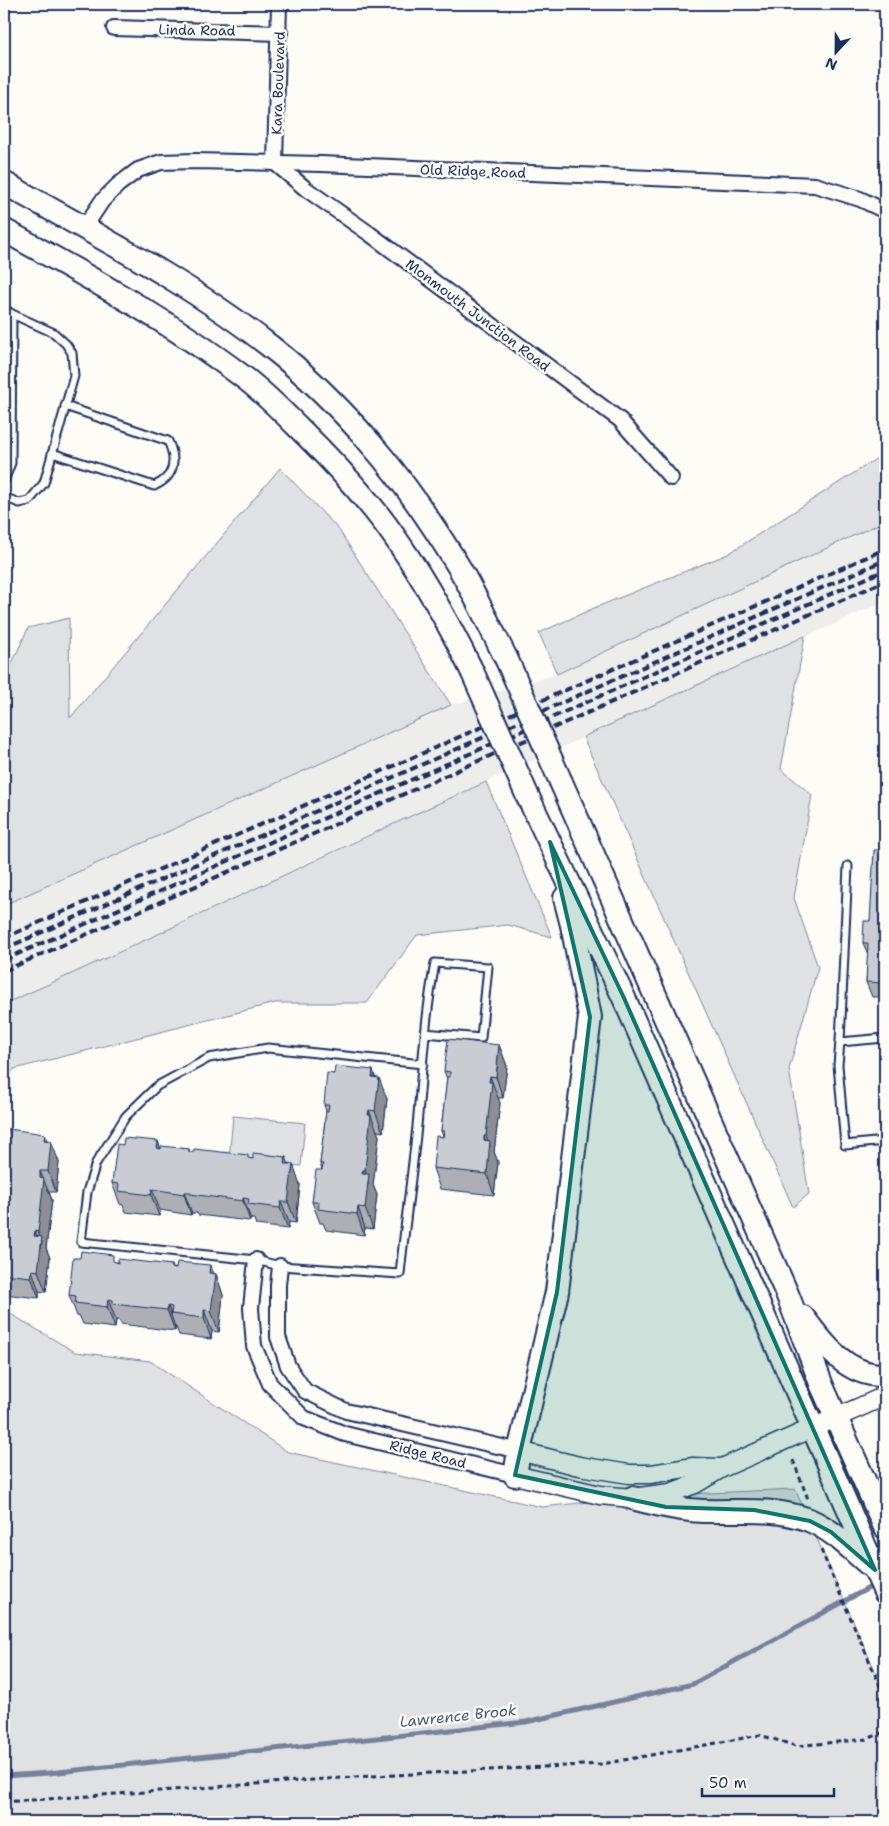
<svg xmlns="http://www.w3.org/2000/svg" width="889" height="1826" font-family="'Shantell Sans',sans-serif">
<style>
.built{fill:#edeeec}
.green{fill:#e0e1e3;stroke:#7e88a0}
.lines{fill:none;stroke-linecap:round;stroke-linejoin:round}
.stream{stroke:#76819c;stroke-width:5}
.service-casing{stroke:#1b2f5e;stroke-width:11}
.minor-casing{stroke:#1b2f5e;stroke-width:18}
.tertiary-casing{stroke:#1b2f5e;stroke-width:21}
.primary-casing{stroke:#1b2f5e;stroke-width:26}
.path{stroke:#1b2f5e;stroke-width:3;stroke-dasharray:5 4;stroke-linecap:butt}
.service{stroke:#fdfcf7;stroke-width:7}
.minor{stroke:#fdfcf7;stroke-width:14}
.tertiary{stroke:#fdfcf7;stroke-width:18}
.primary{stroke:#fdfcf7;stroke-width:22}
.rail{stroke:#1b2f5e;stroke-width:4;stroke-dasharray:8 4;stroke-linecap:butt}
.primary-bridge-casing{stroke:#1b2f5e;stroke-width:26;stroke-linecap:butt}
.primary-bridge{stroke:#fdfcf7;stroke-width:22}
.wall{fill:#adafb5;stroke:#1b2f5e}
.shaded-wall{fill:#8d8f94;stroke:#1b2f5e}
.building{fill:#c9ccd3;stroke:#1b2f5e}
.marked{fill:#0f766e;fill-opacity:0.2;stroke:#0f766e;stroke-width:4;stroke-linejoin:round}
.labels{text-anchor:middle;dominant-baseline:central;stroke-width:5;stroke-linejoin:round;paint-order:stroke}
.street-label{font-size:14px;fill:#1b2f5e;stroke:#fdfcf7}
.water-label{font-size:15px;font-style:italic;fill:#49587d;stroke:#fdfcf7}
</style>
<rect width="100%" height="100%" fill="#fdfcf7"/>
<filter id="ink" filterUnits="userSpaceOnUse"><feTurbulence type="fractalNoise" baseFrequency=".02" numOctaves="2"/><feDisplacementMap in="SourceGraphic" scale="10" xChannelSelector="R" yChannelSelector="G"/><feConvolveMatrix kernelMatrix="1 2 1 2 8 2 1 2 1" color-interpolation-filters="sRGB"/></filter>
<g filter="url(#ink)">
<polygon class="built" points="885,521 885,601 324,855 113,956 4,1004 4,905 451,705 557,674"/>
<g class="green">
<polygon points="885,453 885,521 557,674 539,633 594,608 728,554"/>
<polygon points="280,468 339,530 451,705 4,905 4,681 28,628 69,618 70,718"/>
<polygon points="805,636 781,769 812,795 794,898 818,967 789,1069 809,1194 793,1207 583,737"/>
<path d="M486,782L552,937L508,925L417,935L367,1003H275L14,1069L4,1083V1004C166,933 324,854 486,782Z"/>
<polygon points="233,1116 305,1123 301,1166 229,1159"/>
<polygon points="4,1310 75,1352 150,1361 288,1452 542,1507 646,1496 795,1489 885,1693 885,1822 4,1822"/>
</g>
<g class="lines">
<polyline class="stream" points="4,1776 49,1773 526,1722 693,1684 876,1584"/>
<defs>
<g id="service">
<polyline points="4,309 12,314 11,463 4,481"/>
<path d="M52,453L154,486C175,477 177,460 168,441L65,406"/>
<polyline points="4,497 19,503 29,501 44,483 74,376 72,353 66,344 54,333 12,314"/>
<polyline points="885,1038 840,1042 838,1065 845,1145 885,1141"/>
<polyline points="840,1042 848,866"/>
<path d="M423,1064L268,1048L209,1058L157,1086L126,1116L96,1163L87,1192L81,1242L256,1260L280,1266L400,1274C405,1224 412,1175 417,1126C422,1072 425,1017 435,963L488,967L481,1038L425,1033"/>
</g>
<g id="minor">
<polyline points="279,4 275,163 306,189 370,234 620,420 671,478"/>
<polyline points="114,28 280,33"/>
<polyline points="84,228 102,201 118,185 138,170 161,162 195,161 321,164 815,185 860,199 885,211"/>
<polyline points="256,1260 251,1308 254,1346 270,1384 304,1418 345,1434 515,1475"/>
<polyline points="280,1266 278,1285 278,1337 288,1366 305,1391 346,1411 519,1451"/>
</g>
<g id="tertiary">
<polyline points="519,1451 579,1466 629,1474 651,1474 692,1467 721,1468"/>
<polyline points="515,1475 600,1495 632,1498 670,1493 695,1484 722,1468 885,1396"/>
</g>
<g id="primary">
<path d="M4,183C94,234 189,282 271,347C307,375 341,409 371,444C401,478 433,525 457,564C475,594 490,627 506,658"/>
<path d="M4,230C85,275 168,320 242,376C265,393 286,415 306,435C334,463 362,493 386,525C420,571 447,620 472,671"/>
<polyline points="561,782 788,1296 822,1386 885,1527"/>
<polyline points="528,797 624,998 885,1592"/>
<path d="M803,1317C823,1344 848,1377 885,1375"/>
<polyline points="515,1475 519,1451 557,1292 590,1017 572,925 565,898"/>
<path d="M632,1498C656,1504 679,1510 703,1511C739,1512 775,1507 809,1520C833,1530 852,1550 871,1566"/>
</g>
</defs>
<use href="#service" class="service-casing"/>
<use href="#minor" class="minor-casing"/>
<use href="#tertiary" class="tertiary-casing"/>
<use href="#primary" class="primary-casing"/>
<g class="path">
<polyline points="793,1460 808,1499"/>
<polyline points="821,1550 885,1697"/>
<polyline points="4,1802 355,1777 602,1764 760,1735 796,1746 867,1739 885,1732"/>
</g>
<use href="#service" class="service"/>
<use href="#minor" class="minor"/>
<use href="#tertiary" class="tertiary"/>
<use href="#primary" class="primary"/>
<g class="rail">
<polyline points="4,938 885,549"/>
<polyline points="4,949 885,560"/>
<polyline points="4,960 885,570"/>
<polyline points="4,971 885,581"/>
</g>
<defs>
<g id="primary-bridge">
<polyline points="506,658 561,782"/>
<polyline points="472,671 528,797"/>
</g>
</defs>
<use href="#primary-bridge" class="primary-bridge-casing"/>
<use href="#primary-bridge" class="primary-bridge"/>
</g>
<g class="wall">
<polygon points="885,850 885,997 872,997 866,982 868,955 863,943 870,921"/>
<polygon points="499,1045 507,1066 503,1098 498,1098 500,1103 494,1152 498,1162 494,1195 440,1189 433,1168 443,1136 441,1131 447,1079 444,1071"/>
<polygon points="375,1078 387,1099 383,1132 377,1131 379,1136 373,1185 377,1195 373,1229 365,1228 364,1235 326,1230 323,1223 320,1223 312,1202 322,1170 320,1164 326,1111 324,1105"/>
<polygon points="45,1134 47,1141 59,1162 56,1192 49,1192 52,1200 46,1248 50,1258 46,1292 39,1291 39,1298 4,1294 4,1136"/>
<polygon points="158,1141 160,1149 189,1149 190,1152 293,1164 300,1185 296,1223 289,1222 288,1229 256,1225 254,1219 251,1219 250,1221 198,1215 197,1213 192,1213 191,1215 160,1210 159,1216 126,1212 123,1205 120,1204 112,1183 123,1145"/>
<polygon points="116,1262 172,1265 173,1268 216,1274 223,1295 219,1332 212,1331 211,1339 179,1335 176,1327 175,1327 175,1331 121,1324 119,1320 116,1320 115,1328 83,1324 80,1317 77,1316 69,1295"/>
</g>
<g class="shaded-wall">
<polygon points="499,1045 507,1066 503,1098 496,1077"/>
<polygon points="373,1070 378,1086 379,1078 387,1099 383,1132 375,1111 372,1077"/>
<polygon points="490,1076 500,1103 494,1152 498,1162 494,1195 487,1174 484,1140 484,1136 489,1150 490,1146 486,1136"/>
<polygon points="369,1110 379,1136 373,1185 377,1195 373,1229 365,1208 362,1174 363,1170 368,1185 368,1180 365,1170"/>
<polygon points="45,1134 50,1149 51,1141 59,1162 56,1192 48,1171 44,1140"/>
<polygon points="158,1141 165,1162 157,1148"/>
<polygon points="286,1157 292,1173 293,1164 300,1185 296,1223 288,1202 285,1164"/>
<polygon points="40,1171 52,1200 46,1248 50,1258 46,1292 38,1271 34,1236 35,1231 41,1248 42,1242 38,1232"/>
<polygon points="152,1189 160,1210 159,1216 151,1195"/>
<polygon points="184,1192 192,1213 191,1215 184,1194"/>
<polygon points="243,1198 251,1219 250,1221 243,1201"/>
<polygon points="281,1202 289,1222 288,1229 280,1208"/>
<polygon points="358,1207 365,1228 364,1235 357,1214"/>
<polygon points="210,1265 215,1279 216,1274 223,1295 219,1332 211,1311 209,1273"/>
<polygon points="32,1270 39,1291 39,1298 31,1277"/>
<polygon points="108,1299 116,1320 115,1328 107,1307"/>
<polygon points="168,1306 175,1327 175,1331 167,1310"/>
<polygon points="204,1310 212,1331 211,1339 204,1318"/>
</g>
<g class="building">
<polygon points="874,850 885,850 885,983 866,982 868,943 863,943 864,921 870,921"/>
<polygon points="448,1039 499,1045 496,1077 490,1076 489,1082 492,1082 486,1136 484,1136 484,1140 490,1141 487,1174 433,1168 436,1136 443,1137 444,1131 441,1131 447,1077 450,1077 450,1072 444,1071"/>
<polygon points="335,1066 373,1070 372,1077 379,1078 375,1111 369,1110 368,1115 371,1115 365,1170 363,1170 362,1174 369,1174 365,1208 358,1207 357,1214 318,1209 319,1202 312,1202 316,1170 322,1170 323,1164 320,1164 326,1111 328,1111 329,1105 324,1105 327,1073 334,1074"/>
<polygon points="8,1129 45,1134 44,1140 51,1141 48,1171 40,1171 40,1178 44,1179 38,1232 35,1231 34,1236 42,1237 38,1271 32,1270 31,1277 4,1274 4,1136 7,1136"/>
<polygon points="124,1138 158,1141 157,1148 161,1149 161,1146 189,1149 189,1152 194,1152 194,1149 248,1155 248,1158 253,1159 253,1153 286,1157 285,1164 293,1164 288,1202 281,1202 280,1208 248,1204 249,1199 243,1198 243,1201 190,1194 190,1192 184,1192 184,1194 152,1189 151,1195 118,1191 119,1184 112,1183 117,1144 123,1145"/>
<polygon points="81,1251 113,1255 113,1261 118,1263 118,1259 172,1265 171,1268 176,1269 177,1262 210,1265 209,1273 216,1274 211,1311 204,1310 204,1318 171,1314 172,1307 168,1306 167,1310 113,1304 113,1300 108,1299 107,1307 75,1303 76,1296 69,1295 73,1258 80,1258"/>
</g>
</g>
<path class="marked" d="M550,842L624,998L875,1570L831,1532L810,1521L754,1510L666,1507L515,1475L557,1292L590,1017Z"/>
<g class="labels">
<g class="street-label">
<text transform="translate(197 30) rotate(1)">Linda Road</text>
<text transform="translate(278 83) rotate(-88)">Kara Boulevard</text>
<text transform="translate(473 171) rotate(2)">Old Ridge Road</text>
<text transform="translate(478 315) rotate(37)">Monmouth Junction Road</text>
<text transform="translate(428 1454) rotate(14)">Ridge Road</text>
</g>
<g class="water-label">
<text transform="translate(458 1716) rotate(-6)">Lawrence Brook</text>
</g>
</g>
<rect width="889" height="1826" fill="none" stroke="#fdfcf7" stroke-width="20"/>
<rect x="10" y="10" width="869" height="1806" fill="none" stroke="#1b2f5e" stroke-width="2" filter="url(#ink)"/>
<g transform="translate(836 52) rotate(202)" stroke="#fdfcf7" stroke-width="4" paint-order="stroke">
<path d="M0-4L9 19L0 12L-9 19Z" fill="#1b2f5e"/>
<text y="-8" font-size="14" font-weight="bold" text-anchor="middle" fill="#1b2f5e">N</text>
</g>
<path d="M702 1788v8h132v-8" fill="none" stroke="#1b2f5e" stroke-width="2.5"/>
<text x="709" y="1788" font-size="15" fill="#1b2f5e" stroke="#fdfcf7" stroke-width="4" paint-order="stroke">50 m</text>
</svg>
